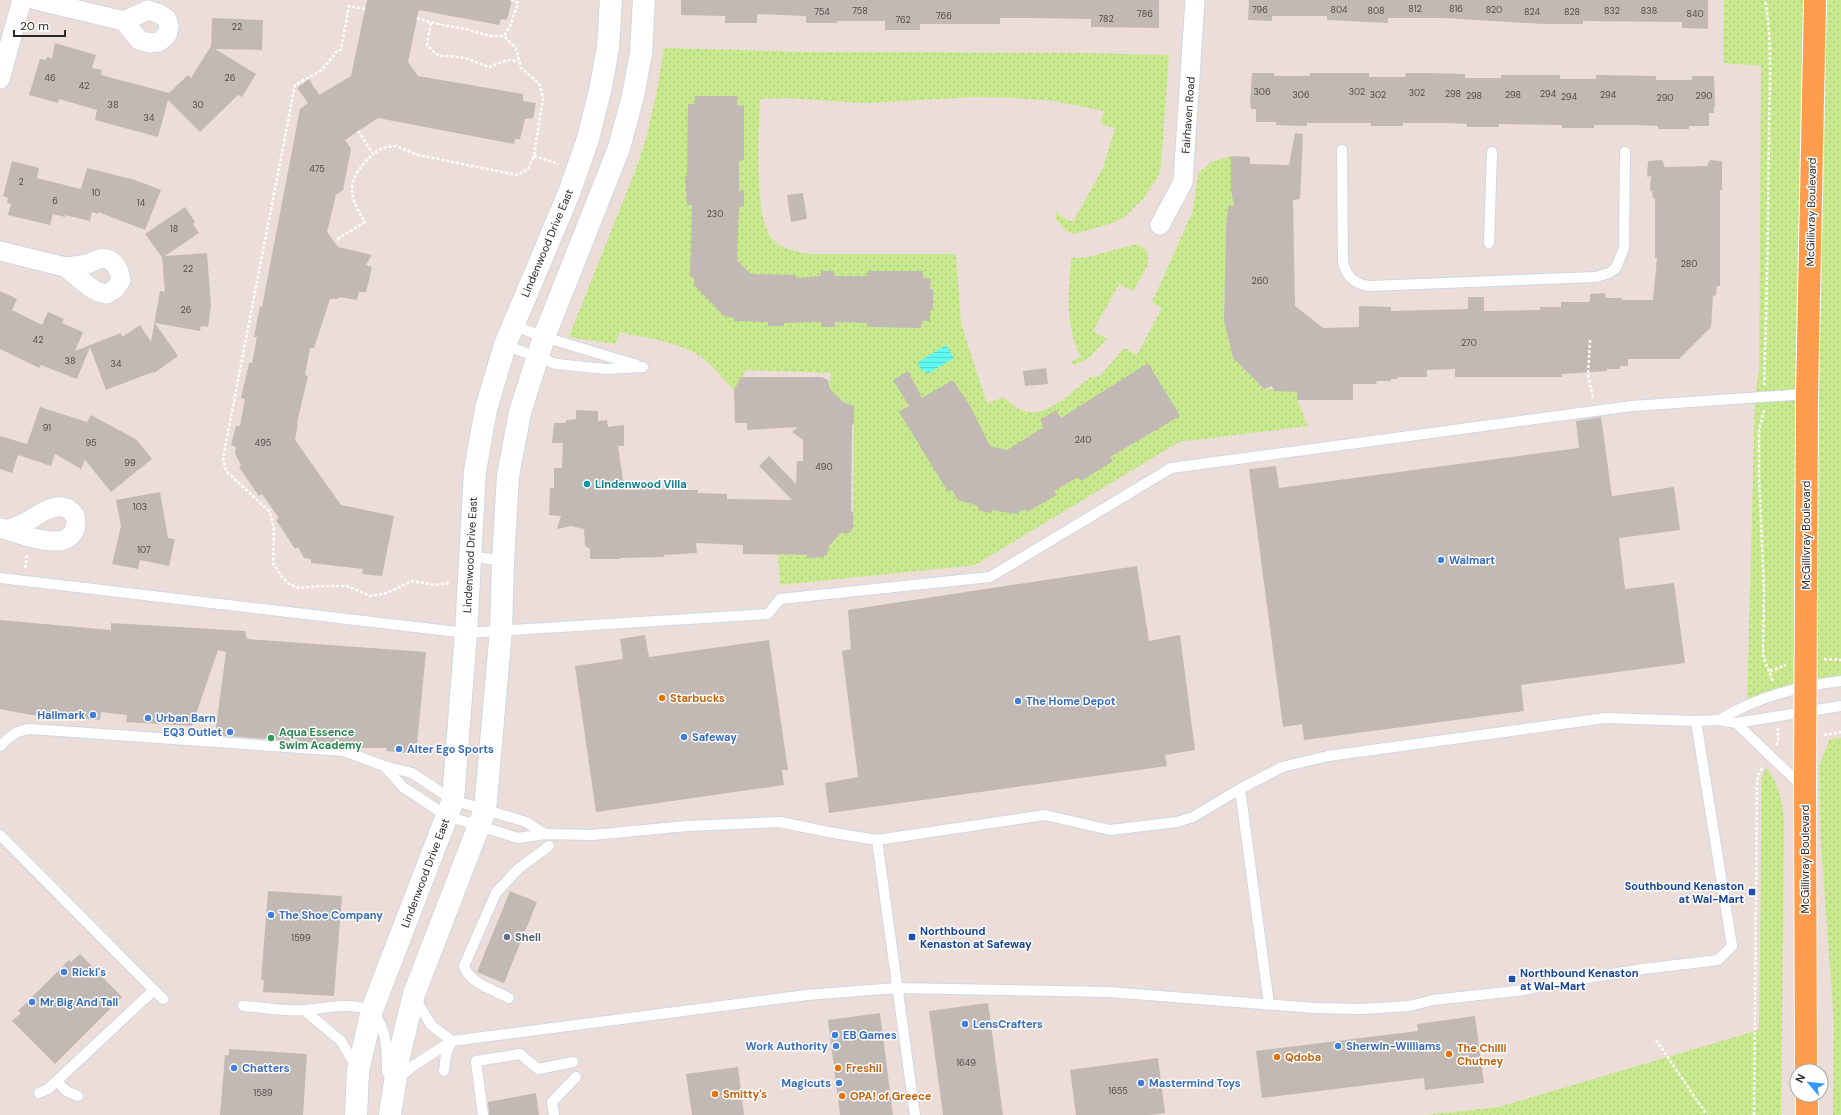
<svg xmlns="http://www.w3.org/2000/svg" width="1841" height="1115" font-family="'DM Sans',sans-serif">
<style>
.grass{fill:url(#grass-dots)}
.water{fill:url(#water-rules)}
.building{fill:#c3b9b4}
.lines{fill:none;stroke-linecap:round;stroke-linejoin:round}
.service-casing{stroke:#cdd8e3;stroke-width:12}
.minor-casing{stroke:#cdd8e3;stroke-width:21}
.tertiary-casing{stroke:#cdd8e3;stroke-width:24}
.primary-casing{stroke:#fff;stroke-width:24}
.path{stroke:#fff;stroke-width:2.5;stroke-dasharray:3 2;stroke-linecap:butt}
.service{stroke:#fff;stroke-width:10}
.minor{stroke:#fff;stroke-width:19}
.tertiary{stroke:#fff;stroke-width:22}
.primary{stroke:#fd9c4c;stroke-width:22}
.culture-dot{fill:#0f9aa8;stroke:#fff;stroke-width:1.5}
.shop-dot{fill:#3f7fe0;stroke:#fff;stroke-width:1.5}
.food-dot{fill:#e8710a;stroke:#fff;stroke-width:1.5}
.leisure-dot{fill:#2e9e5b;stroke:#fff;stroke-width:1.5}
.transit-dot{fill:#1a4fb4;stroke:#fff;stroke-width:1.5}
.service-dot{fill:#5c6f8a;stroke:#fff;stroke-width:1.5}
.labels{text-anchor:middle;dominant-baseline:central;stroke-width:3;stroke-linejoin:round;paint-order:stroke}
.number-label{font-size:9px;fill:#4f4c4b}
.street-label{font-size:11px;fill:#282828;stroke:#fff}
.culture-label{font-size:11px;font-weight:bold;fill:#0d838f;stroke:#fff;text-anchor:start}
.shop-label{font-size:11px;font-weight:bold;fill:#366cbe;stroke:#fff;text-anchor:start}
.food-label{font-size:11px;font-weight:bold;fill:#c56008;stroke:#fff;text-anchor:start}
.leisure-label{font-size:11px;font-weight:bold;fill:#27864d;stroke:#fff;text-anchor:start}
.transit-label{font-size:11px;font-weight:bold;fill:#164399;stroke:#fff;text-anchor:start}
.service-label{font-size:11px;font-weight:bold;fill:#4e5e75;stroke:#fff;text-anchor:start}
</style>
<defs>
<pattern id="grass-dots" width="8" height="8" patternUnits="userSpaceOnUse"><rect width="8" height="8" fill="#c9e98e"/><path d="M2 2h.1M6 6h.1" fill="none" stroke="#adc87a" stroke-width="1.8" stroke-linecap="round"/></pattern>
<pattern id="water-rules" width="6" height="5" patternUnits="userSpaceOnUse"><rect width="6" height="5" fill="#60f9f2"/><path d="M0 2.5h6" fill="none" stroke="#53d5d0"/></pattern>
</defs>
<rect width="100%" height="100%" fill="#ecddd8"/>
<g class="grass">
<polygon points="1724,0 1841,0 1841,681 1747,706 1755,397 1759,370 1761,66 1723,63"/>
<path d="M664,48L804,52L1084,53L1169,55L1161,165L1158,177L1143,199L1124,217L1113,223L1074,234L1066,231L1055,218L1056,211L1060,216L1073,222L1103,168L1115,128L1100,124L1104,111L1055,101L1014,98L976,97L865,103L786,98L760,99C759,128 753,221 773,240C783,250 796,251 809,254H956L961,324L987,404L1003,397C1008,401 1014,407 1021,410C1046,421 1073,390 1091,377H1099L1124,348L1137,355L1162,308L1152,302L1193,211L1198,174L1211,162L1231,156V191L1234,206H1228L1226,227H1232L1226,237L1224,321L1233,358L1264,389L1297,392V400L1308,426L1179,442L975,565L780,585L778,554L824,557C831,541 837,534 853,528L854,406L843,402L829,389L831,373L746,370L734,390C724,380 715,368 704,359C680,341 648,339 620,332L615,344L569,337L636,169L647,135L657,91Z"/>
<path d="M1136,244L1143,247L1148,253V265L1133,291L1119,284L1093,331L1107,339L1090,357L1075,365L1070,362L1081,357C1064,324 1069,294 1071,258H1085Z"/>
<polygon points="1841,738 1841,1115 1833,1115 1834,1024 1821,843 1819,775 1820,763 1830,739"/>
<path d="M1766,767C1779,785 1782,800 1784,821L1781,1115H1425L1499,1107L1759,1030L1762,778Z"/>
</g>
<polygon class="water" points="946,345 954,358 927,374 925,370 922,372 918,362"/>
<g class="building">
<polygon points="367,0 512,0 507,20 501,19 499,25 419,10 408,62 418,76 523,94 523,101 536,103 533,118 525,119 520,139 515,139 514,144 378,118 345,140 351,149 343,190 336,195 327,232 338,247 372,255 366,265 372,267 366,292 359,292 357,300 339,297 337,299 330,299 314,348 310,348 305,375 308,376 297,423 298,424 295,440 341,505 394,516 382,576 362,574 363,569 311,563 311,559 304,558 298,547 295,549 276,520 279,518 262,494 259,496 239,467 241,465 235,454 236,447 231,445 236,426 240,426 245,399 241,398 249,363 252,363 257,337 254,337 260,306 262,307 300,109 308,103 297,88 309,79 319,95 351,76"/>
<polygon points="681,0 1159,0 1159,28 1091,27 1091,19 1036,18 1000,18 1000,24 920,24 920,30 885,30 885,21 837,21 837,23 806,23 806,16 757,14 757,23 725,23 725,16 681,15"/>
<polygon points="1249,0 1708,0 1708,29 1682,28 1682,22 1583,21 1583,24 1544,24 1444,18 1388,18 1388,23 1327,20 1327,16 1272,16 1272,21 1248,20"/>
<polygon points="212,18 263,20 262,50 215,49 256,74 242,97 238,95 200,132 168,100 158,137 95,120 97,110 59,99 58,103 29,95 40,59 46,60 47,57 52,58 55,43 96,55 92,68 102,70 101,75 169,93 188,75 191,78 211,46"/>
<polygon points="1252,73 1274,73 1274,76 1310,76 1310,73 1369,73 1369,77 1405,77 1406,73 1427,73 1465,74 1465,78 1501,78 1501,75 1560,75 1560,79 1596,79 1596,75 1656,76 1656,80 1692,80 1692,76 1714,76 1715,106 1714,106 1714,113 1709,113 1709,126 1689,126 1689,129 1658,129 1658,126 1638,125 1594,125 1594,128 1562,128 1562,125 1499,124 1499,127 1467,127 1467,124 1447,123 1403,123 1403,126 1371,126 1371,123 1307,123 1307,126 1276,125 1276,122 1256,122 1256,109 1251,109 1250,102"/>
<polygon points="695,96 737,96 737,106 744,105 744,160 739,161 739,191 744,191 744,206 739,207 737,260 751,274 796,275 796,278 820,276 821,271 834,271 834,276 867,276 867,271 923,271 923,278 931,279 930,289 933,289 933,310 930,310 930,321 922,321 921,328 867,327 867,323 835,322 835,327 821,327 821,322 784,323 784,326 768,326 768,322 734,321 734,318 724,316 694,285 694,277 690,277 692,205 687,205 685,176 687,176 688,104 695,104"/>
<polygon points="1295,133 1303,134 1300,199 1293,200 1295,306 1323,328 1359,327 1359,306 1391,307 1391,311 1468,309 1468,297 1484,297 1484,311 1540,310 1540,307 1561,307 1561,302 1590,302 1590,294 1605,293 1606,298 1622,298 1622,300 1653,300 1657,258 1655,258 1655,198 1653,198 1652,191 1650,191 1651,176 1647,177 1648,161 1662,160 1665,167 1707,166 1710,160 1722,161 1722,190 1720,190 1720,286 1717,286 1716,295 1713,296 1711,327 1679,359 1628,359 1628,366 1620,366 1620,369 1607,369 1607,371 1562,374 1562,377 1455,377 1455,369 1427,370 1427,377 1398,377 1398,379 1391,379 1391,381 1377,381 1376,384 1353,384 1353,400 1297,400 1297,392 1274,391 1272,386 1264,389 1233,358 1224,321 1226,229 1228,206 1234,206 1231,191 1231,156 1250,157 1250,164 1289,165"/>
<polygon points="12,161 39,168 37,178 81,189 87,168 135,180 161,190 145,230 98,212 98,214 92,212 90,221 65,215 65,217 53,214 50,225 8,215 11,204 7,203 8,198 3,196"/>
<polygon points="803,193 807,219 791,222 787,195"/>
<polygon points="185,207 195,222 193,224 199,233 165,256 207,253 211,305 208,327 201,326 200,331 155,323 178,356 154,373 153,372 106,390 90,347 77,379 41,365 39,368 0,349 0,291 17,299 12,310 42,325 48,312 64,319 62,323 83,332 75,351 121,333 122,337 140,325 151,342 160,291 165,292 162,257 145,234"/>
<polygon points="1148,363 1180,416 1110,457 1113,461 1081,481 1078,477 1054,491 1057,495 1027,512 1025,509 1015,514 992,510 991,513 978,510 979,506 958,500 952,490 948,492 899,412 909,406 893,380 908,371 922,398 953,380 970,406 990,446 1007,450 1044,427 1040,420 1056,410 1061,418"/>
<polygon points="1046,368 1048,384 1025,386 1023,371"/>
<polygon points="741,377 822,377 828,380 830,389 843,402 854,406 854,422 852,426 851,511 853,512 853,528 849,533 841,533 829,546 828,552 824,557 807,558 807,555 743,554 743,545 696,543 697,553 664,555 664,557 620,558 620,559 590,559 590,549 585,546 584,529 571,526 557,529 561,516 549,515 550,488 554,488 554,468 562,468 563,443 552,443 554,423 565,423 567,420 576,419 576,410 598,411 598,421 607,420 608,427 624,425 624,446 618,446 624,487 667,489 667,490 698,490 698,493 727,494 727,499 792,500 759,466 769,456 796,484 797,461 803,461 803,440 792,432 798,427 747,430 747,423 735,423 734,390"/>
<polygon points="40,407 87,422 91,415 137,440 152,459 111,492 85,460 81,469 55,454 51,466 18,455 12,473 0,469 0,436 27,444"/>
<polygon points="1601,417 1612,496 1674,487 1680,530 1619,538 1625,589 1674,583 1685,663 1521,685 1524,711 1304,740 1302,724 1283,727 1249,469 1276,466 1279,488 1579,448 1576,421"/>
<polygon points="160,492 168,538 175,539 169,566 140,560 138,569 112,564 121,526 116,500"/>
<polygon points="1137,566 1149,641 1180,635 1195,750 1165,755 1167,766 829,813 825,783 858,777 842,651 851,649 848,610"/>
<polygon points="0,620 111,630 111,623 245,631 247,639 426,652 417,744 409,743 409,753 386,751 387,748 354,748 344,745 215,735 226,652 218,650 192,726 126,722 127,715 101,712 100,720 31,715 0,709"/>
<polygon points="645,635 649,657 769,640 788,770 782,770 784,785 596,812 575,666 623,659 620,639"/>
<polygon points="268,891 342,896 334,996 263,992 264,980 261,980"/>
<polygon points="510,891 537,902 504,983 477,972"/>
<polygon points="80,954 122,997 55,1064 12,1021 21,1013 18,1011 69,960 71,962"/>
<polygon points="988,1003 1003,1115 943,1115 929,1011"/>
<polygon points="880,1013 893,1115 840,1115 828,1020"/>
<polygon points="1475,1016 1484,1083 1425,1090 1424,1078 1262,1098 1256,1051 1418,1031 1417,1024"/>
<polygon points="229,1049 307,1054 303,1115 220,1115 225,1055 229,1055"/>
<polygon points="1158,1058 1165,1113 1150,1115 1076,1115 1070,1070"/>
<polygon points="738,1067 744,1115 692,1115 686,1074"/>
<polygon points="536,1093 539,1115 489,1115 488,1102"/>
</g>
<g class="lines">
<defs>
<g id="service">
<path d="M1342,150L1343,262C1346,276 1355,285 1370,286L1596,277L1609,273L1616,268L1624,248L1625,152"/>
<polyline points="1489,243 1492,152"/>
<polyline points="513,325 544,337 637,365"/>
<polyline points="505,345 556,364 606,369 643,367"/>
<polyline points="470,556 503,561"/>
<polyline points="0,578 466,633 768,614 780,599 990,577 1171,468 1632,406 1807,394"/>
<path d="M1719,720C1755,698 1799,686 1841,681"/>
<polyline points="1736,723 1804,788"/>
<path d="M0,746C10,737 16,730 30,729L344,751L384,766L412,773L453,800L526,822L545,834"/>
<polyline points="384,766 403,787 447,816 518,838 545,834 592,835 687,826 780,822 828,832 877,840 1045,815 1110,830 1177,822 1193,817 1240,789 1282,767 1328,756 1605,718 1696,721 1719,720 1736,723 1841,706"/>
<polyline points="1240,789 1269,1004"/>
<polyline points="0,835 163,999"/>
<polyline points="877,840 915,1115"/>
<polyline points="415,998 431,1025 452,1041"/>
<path d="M509,998C494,990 469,983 464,966L496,893L518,869L549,846"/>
<path d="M243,1006C262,1007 286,1012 304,1010C332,1008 342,1002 372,1010C387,1031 387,1046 387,1072"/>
<polyline points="304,1010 341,1041 356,1067"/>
<polyline points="444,1071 446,1054 452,1041"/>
<polyline points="399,1078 413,1066 452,1041 807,995 896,988 1109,992 1315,1008 1362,1009 1409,1006 1433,1000 1525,990 1549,984 1643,969 1718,960 1732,946 1696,721"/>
<polyline points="57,1081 66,1091 78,1096"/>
<polyline points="39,1093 48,1089 154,990"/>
<polyline points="483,1115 476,1061 520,1054 538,1069 573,1062"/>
<polyline points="554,1115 552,1102 576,1077"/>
</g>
<g id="minor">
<polyline points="36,0 124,21 139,40 149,43 159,42 167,35 169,26 167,19 160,14 148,10 124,21"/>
<polyline points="0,79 22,0"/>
<polyline points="1160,225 1183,182 1195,0"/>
<path d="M0,251L65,267L91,288L98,292L107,294L115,289L121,280C119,268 113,256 99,259C95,260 91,263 87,264C80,266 72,266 65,267"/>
<path d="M0,528C18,533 36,541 54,541C82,543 84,504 56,507C44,509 37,516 26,522C20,526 13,528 6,530"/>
</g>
<g id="tertiary">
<polyline points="356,1115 358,1071 372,1010 453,800 466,633 475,471 486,409 505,345 569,193 588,139 600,91 608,48 611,0"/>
<polyline points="390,1115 399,1056 414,994 485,810 501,630 503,561 508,476 520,412 544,337 619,148 633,96 641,53 644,0"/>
</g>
<g id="primary">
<polyline points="1806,1071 1805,789 1807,394 1815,0"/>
<polyline points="1807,1095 1807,1115"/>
</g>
</defs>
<use href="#service" class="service-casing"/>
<use href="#minor" class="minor-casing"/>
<use href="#tertiary" class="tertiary-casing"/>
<use href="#primary" class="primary-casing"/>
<g class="path">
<polyline points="365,9 349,6 341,50 338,50 322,70 295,85 223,458 226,471 270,512 274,528 273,563 282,577 289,584 299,588 318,586 347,586 370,596 387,593 412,581 435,585 450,583"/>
<path d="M417,18C433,24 450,26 466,29C481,33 487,37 504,36L510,26L518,3L511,0"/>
<path d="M431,23L427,45C441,61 441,54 458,57C469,58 479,64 489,67L507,60L518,61"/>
<polyline points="358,131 373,154 382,148 396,146 418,155 517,175 528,169 534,156 543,98 539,83 521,68 516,48 504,36"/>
<polyline points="534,156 559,164"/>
<path d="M337,239L365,222C346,192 347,179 373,154"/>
<polyline points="1590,340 1588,375 1593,398"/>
<path d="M1764,385C1767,302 1768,219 1769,136C1769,94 1773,41 1765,0"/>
<path d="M1764,410L1759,430V477L1764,589L1763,654C1765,664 1770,672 1773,682"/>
<polyline points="25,568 27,555"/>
<polyline points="1824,659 1841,660"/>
<polyline points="1770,671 1786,665"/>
<polyline points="1824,735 1841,732"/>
<polyline points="1776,745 1778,742 1778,728"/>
<polyline points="1656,1040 1707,1115"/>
<polyline points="1754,1115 1757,786 1758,776 1763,766"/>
</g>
<use href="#service" class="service"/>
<use href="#minor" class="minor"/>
<use href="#tertiary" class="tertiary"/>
<use href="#primary" class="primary"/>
</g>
<circle class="culture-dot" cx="587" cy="484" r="4"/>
<g class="shop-dot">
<circle cx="1441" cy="560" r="4"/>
<circle cx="1018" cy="701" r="4"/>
<circle cx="93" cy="715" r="4"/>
<circle cx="148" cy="718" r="4"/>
<circle cx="230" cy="732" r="4"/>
<circle cx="684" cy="737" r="4"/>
<circle cx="399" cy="749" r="4"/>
<circle cx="271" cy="915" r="4"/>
<circle cx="64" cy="972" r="4"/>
<circle cx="32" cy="1002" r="4"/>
<circle cx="965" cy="1024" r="4"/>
<circle cx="835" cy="1035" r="4"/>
<circle cx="836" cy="1046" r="4"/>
<circle cx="1338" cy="1046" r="4"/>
<circle cx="234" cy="1068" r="4"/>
<circle cx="839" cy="1083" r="4"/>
<circle cx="1141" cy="1083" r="4"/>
</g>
<g class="food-dot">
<circle cx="662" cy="698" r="4"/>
<circle cx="1449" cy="1054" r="4"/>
<circle cx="1277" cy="1057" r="4"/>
<circle cx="838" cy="1068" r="4"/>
<circle cx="715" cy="1094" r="4"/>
<circle cx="842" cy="1096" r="4"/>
</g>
<circle class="leisure-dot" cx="271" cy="738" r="4"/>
<g class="transit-dot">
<rect x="1748" y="888" width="8" height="8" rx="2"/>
<rect x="908" y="933" width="8" height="8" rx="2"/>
<rect x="1508" y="975" width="8" height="8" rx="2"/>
</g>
<circle class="service-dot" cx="507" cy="937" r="4"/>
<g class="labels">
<g class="number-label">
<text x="1415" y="9">812</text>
<text x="1456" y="9">816</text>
<text x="1260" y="10">796</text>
<text x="1339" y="10">804</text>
<text x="1494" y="10">820</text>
<text x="860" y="11">758</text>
<text x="1376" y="11">808</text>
<text x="1612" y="11">832</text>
<text x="1649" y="11">838</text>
<text x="822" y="12">754</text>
<text x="1532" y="12">824</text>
<text x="1572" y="12">828</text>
<text x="1145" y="14">786</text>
<text x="1695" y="14">840</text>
<text x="944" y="16">766</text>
<text x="1106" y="19">782</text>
<text x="903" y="20">762</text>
<text x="237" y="27">22</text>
<text x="50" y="78">46</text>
<text x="230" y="78">26</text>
<text x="84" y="86">42</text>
<text x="1262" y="92">306</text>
<text x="1357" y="92">302</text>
<text x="1417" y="93">302</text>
<text x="1453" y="94">298</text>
<text x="1548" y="94">294</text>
<text x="1301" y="95">306</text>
<text x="1378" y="95">302</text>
<text x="1513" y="95">298</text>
<text x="1608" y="95">294</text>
<text x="1474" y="96">298</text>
<text x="1704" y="96">290</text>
<text x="1569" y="97">294</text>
<text x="1665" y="98">290</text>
<text x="113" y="105">38</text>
<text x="198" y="105">30</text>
<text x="149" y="118">34</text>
<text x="317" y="169">475</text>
<text x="21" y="182">2</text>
<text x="96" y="193">10</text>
<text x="55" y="201">6</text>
<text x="141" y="203">14</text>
<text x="715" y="214">230</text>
<text x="174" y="229">18</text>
<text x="1689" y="264">280</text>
<text x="188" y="269">22</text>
<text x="1260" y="281">260</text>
<text x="186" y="310">26</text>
<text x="38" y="340">42</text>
<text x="1469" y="343">270</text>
<text x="70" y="361">38</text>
<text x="116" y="364">34</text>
<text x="47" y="428">91</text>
<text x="1083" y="440">240</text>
<text x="91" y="443">95</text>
<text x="263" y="443">495</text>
<text x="130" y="463">99</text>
<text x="824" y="467">490</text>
<text x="140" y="507">103</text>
<text x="144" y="550">107</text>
<text x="301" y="938">1599</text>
<text x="966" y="1063">1649</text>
<text x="1118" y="1091">1655</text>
<text x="263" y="1093">1589</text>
</g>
<g class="street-label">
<text transform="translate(1188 115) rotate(-86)">Fairhaven Road</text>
<text transform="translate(1811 212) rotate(-89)">McGillivray Boulevard</text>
<text transform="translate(547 243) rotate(-67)">Lindenwood Drive East</text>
<text transform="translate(1806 535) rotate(-90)">McGillivray Boulevard</text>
<text transform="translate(470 555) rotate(-87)">Lindenwood Drive East</text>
<text transform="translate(1805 859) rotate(-90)">McGillivray Boulevard</text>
<text transform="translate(425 873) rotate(-69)">Lindenwood Drive East</text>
</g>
<g class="culture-label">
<text x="595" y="484">Lindenwood Villa</text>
</g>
<g class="shop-label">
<text x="1449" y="560">Walmart</text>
<text x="1026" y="701">The Home Depot</text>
<text x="85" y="715" text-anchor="end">Hallmark</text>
<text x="156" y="718">Urban Barn</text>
<text x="222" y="732" text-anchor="end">EQ3 Outlet</text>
<text x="692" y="737">Safeway</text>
<text x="407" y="749">Alter Ego Sports</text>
<text x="279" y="915">The Shoe Company</text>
<text x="72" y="972">Ricki's</text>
<text x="40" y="1002">Mr Big And Tall</text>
<text x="973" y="1024">LensCrafters</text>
<text x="843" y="1035">EB Games</text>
<text x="828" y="1046" text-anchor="end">Work Authority</text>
<text x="1346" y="1046">Sherwin-Williams</text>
<text x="242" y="1068">Chatters</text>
<text x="831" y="1083" text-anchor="end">Magicuts</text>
<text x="1149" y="1083">Mastermind Toys</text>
</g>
<g class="food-label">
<text x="670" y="698">Starbucks</text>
<text x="1457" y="1048">The Chilli<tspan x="1457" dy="13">Chutney</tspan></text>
<text x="1285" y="1057">Qdoba</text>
<text x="846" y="1068">Freshii</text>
<text x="723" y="1094">Smitty's</text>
<text x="850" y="1096">OPA! of Greece</text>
</g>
<g class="leisure-label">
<text x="279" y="732">Aqua Essence<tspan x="279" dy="13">Swim Academy</tspan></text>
</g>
<g class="transit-label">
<text x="1744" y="886" text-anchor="end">Southbound Kenaston<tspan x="1744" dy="13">at Wal-Mart</tspan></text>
<text x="920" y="931">Northbound<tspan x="920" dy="13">Kenaston at Safeway</tspan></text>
<text x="1520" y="973">Northbound Kenaston<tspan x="1520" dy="13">at Wal-Mart</tspan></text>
</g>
<g class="service-label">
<text x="515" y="937">Shell</text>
</g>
</g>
<g transform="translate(1809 1083) rotate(298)"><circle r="19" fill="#ffffff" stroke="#a9a9a9"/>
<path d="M0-3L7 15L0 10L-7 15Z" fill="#3299ff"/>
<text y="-6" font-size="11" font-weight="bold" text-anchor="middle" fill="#282828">N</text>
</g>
<path d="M14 30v6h51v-6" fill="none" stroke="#282828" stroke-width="2"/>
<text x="20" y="30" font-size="12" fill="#282828" stroke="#ffffff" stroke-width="3" paint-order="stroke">20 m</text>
</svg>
